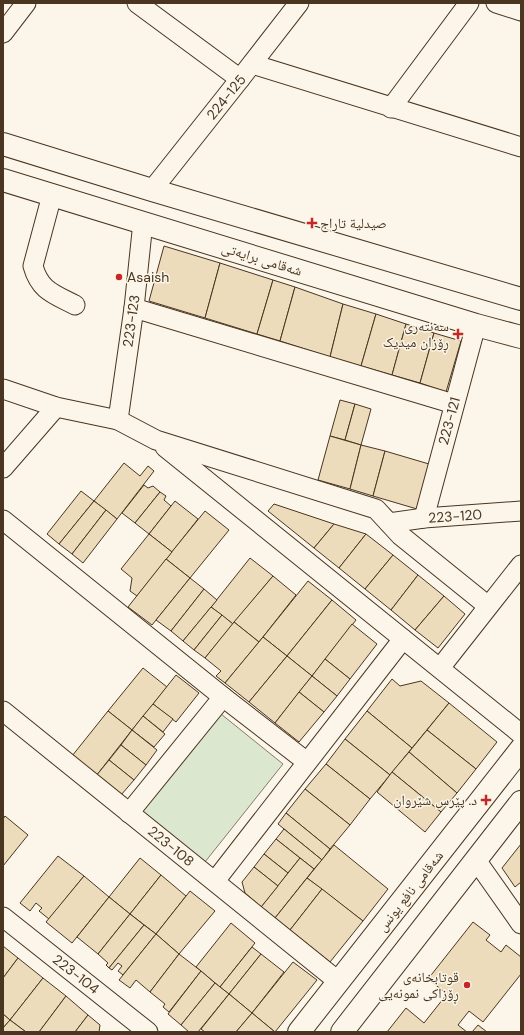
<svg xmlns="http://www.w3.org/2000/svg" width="524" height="1035" font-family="'DM Sans','Noto Naskh Arabic',sans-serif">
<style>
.park{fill:#dce7d0;stroke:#887966}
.building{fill:#ecdcbc;stroke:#4a3520}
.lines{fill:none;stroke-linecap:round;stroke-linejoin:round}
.minor-casing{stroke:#4a3520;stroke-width:21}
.major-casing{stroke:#4a3520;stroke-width:24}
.minor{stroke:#fbf6e9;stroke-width:19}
.major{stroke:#fbf6e9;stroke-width:22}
.poi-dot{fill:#c62828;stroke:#fbf6e9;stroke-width:1.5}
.labels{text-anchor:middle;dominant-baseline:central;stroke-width:3;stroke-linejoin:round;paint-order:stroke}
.street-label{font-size:14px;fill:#4a3520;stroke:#fbf6e9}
.poi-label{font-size:14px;fill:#4a3520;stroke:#fbf6e9;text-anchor:end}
</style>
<rect width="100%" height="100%" fill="#fbf6e9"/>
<polygon class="park" points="221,714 283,764 201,867 139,816"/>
<g class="building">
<polygon points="164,246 220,263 205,318 149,301"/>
<polygon points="220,263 273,280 257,334 205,318"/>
<polygon points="273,280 295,287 280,341 257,334"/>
<polygon points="295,287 343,304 330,357 280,341"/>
<polygon points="343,304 376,314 361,366 330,357"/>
<polygon points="376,314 406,324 392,375 361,366"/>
<polygon points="406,324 434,333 420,383 392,375"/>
<polygon points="434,333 461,341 446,392 420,383"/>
<polygon points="340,400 355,404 345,440 330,436"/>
<polygon points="355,404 371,409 361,445 345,440"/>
<polygon points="330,436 361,445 350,489 318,480"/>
<polygon points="361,445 385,451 373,496 350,489"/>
<polygon points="385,451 429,464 417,509 373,496"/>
<polygon points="124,463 140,476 148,466 154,471 117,519 94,501"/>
<polygon points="144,485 148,488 153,486 160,492 135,523 122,513"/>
<polygon points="81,491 94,501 59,544 47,534"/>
<polygon points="160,492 166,496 164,500 171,506 149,534 135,523"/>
<polygon points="94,501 106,510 72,554 59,544"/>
<polygon points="175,501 198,519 172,552 149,534"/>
<polygon points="274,504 334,524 314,548 268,511"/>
<polygon points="106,510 117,519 83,563 72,554"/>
<polygon points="205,511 229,530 190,578 166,559"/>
<polygon points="334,524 366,534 339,568 314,548"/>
<polygon points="149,534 172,552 137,596 130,591 132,578 121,569"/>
<polygon points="366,534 393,555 365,589 339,568"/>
<polygon points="393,555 418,575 391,610 365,589"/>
<polygon points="250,558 273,576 233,624 211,607"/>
<polygon points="166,559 190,578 152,625 128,607"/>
<polygon points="418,575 444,596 415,630 391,610"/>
<polygon points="273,576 296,595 259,642 234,622"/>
<polygon points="190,578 204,589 171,631 156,620"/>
<polygon points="308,581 332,600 287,656 263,637"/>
<polygon points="204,589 217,600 183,641 171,631"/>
<polygon points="444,596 465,614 438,648 415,630"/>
<polygon points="332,600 356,620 312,676 287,656"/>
<polygon points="211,607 222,615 194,650 183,641"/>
<polygon points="222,615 233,624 205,658 194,650"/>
<polygon points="234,622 259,642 225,683 216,676 221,671 205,658"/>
<polygon points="352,624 377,644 350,679 325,659"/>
<polygon points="263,637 287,656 249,702 225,683"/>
<polygon points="287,656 312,676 275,723 249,702"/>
<polygon points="325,659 350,679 337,696 312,676"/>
<polygon points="143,668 167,687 132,730 108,711"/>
<polygon points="176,675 199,693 176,722 153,704"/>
<polygon points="312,676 337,696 324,712 299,692"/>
<polygon points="392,679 400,686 421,681 449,703 412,748 367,711"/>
<polygon points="299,692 324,712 299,742 275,723"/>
<polygon points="449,703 497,742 476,769 427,730"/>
<polygon points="153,704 173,719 163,732 143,716"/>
<polygon points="108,711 132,730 96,776 72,756"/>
<polygon points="367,711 412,748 390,775 345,739"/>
<polygon points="143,716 165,734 154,747 132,730"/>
<polygon points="132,730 157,750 146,765 121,745"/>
<polygon points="427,730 476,769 457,793 409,752"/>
<polygon points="345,739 390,775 370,799 326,764"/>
<polygon points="121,745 146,765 134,780 109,760"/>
<polygon points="409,752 457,793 441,812 392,772"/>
<polygon points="109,760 134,780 121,795 96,776"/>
<polygon points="326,764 370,799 350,825 305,789"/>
<polygon points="392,772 441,812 425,832 377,792"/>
<polygon points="305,789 350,825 330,849 286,813"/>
<polygon points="286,813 330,849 322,860 278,824"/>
<polygon points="5,816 28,835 3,866 3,819"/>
<polygon points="284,829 322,860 314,869 276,839"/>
<polygon points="276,839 300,858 288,873 264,854"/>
<polygon points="521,844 521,882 515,887 502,868"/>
<polygon points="334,845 388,889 363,921 307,878"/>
<polygon points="264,854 288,873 278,886 254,867"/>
<polygon points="58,856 84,876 49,919 39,911 42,908 36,903 30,911 20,903"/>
<polygon points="140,858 161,875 130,914 109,897"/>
<polygon points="300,858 314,869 275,918 261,907"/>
<polygon points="254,867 278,886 261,907 245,893 242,882"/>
<polygon points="161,875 186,896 156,934 130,914"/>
<polygon points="84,876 109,897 72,943 46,922"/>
<polygon points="307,878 322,889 290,930 275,918"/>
<polygon points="322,889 363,921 330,962 290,930"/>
<polygon points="190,891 215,911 179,954 156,934"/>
<polygon points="109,897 130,914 98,954 77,937"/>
<polygon points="130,914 144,925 109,968 106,965 108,963 98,954"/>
<polygon points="473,922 490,935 486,940 501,952 506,945 521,957 521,974 483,1022 469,1011 458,1025 467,1032 387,1032 406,1008 424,1023 447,994 428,979"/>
<polygon points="231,923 255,943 220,987 196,967"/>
<polygon points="144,925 156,934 123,975 118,971 122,966 118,963 112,970 109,968"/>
<polygon points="156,934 179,954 150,992 136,980 130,988 119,980"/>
<polygon points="3,946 18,958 3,978"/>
<polygon points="252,947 261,954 229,994 220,987"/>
<polygon points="179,954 201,971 169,1012 163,1007 165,1004 150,992"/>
<polygon points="261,954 284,972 252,1013 229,994"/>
<polygon points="18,958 43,978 10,1020 3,1014 3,978"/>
<polygon points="293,962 317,980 275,1032 252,1013"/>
<polygon points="201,971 215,983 181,1025 168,1014"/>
<polygon points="43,978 66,996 39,1032 26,1032 10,1020"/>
<polygon points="215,983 229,994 198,1032 189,1032 181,1025"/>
<polygon points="229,994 252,1013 236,1032 205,1032 201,1029"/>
<polygon points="66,996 88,1015 75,1032 39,1032"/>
<polygon points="252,1013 275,1032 236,1032"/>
<polygon points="3,1014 10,1020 3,1028"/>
<polygon points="88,1015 100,1025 99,1032 75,1032"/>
<polygon points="10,1020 26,1032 3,1032 3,1028"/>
<polygon points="478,1025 487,1032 472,1032"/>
</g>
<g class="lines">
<defs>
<g id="minor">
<polyline points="137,3 240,79"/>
<polyline points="496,3 521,11"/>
<polyline points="3,33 26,3"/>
<polyline points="252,64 521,147"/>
<polyline points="391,108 469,3"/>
<polyline points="152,190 240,79 299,3"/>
<path d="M52,195L33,266C40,291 54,294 75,305"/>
<polyline points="134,308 454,404"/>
<polyline points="3,389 56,407 118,420 156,440 376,509 400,535 488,606"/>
<polyline points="118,420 134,308 143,222"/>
<polyline points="165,447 521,734"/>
<polyline points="3,468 56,407"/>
<polyline points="424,518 476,325"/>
<polyline points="3,520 223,697 307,762"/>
<polyline points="389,523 424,518 521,511"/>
<polyline points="440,668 521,565"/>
<polyline points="3,711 339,982"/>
<polyline points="129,813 223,697"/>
<polyline points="476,860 521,924"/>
<polyline points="215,881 403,639"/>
<polyline points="3,917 148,1032"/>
</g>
<g id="major">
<polyline points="3,144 152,190 521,299"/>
<polyline points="3,180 476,325 521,337"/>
<polyline points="299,1032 521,749"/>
<polyline points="342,1032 521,802"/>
</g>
</defs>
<use href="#minor" class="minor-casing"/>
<use href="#major" class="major-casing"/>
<use href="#minor" class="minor"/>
<use href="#major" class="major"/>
</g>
<g class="poi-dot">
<path d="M310 217h4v4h4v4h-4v4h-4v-4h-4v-4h4z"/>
<circle cx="119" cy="277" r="4"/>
<path d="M456 328h4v4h4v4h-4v4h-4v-4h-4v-4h4z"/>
<path d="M484 794h4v4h4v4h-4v4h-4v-4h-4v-4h4z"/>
<circle cx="467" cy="985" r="4"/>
</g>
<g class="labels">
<g class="street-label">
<text transform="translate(226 97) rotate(-51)">224-125</text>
<text transform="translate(262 259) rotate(17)">شەقامی برایەتی</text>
<text transform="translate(131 321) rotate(-82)">223-123</text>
<text transform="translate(449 421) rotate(-75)">223-121</text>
<text transform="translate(455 516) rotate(-4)">223-120</text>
<text transform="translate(171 846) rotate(39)">223-108</text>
<text transform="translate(410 891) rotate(-52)">شەقامی نافع یونس</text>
<text transform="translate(76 974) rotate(38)">223-104</text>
</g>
<g class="poi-label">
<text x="320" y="223" text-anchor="start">صيدلية تاراج</text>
<text x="127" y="277" text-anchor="start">Asaish</text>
<text x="449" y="326">سەنتەری<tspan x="449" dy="16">ڕۆزان میدیک</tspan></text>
<text x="477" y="800">د. پێرس شێروان</text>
<text x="459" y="977">قوتابخانەی<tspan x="459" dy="16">ڕۆزاکی نمونەیی</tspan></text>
</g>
</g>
<rect width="524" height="1035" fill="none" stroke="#4a3520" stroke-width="8"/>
</svg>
